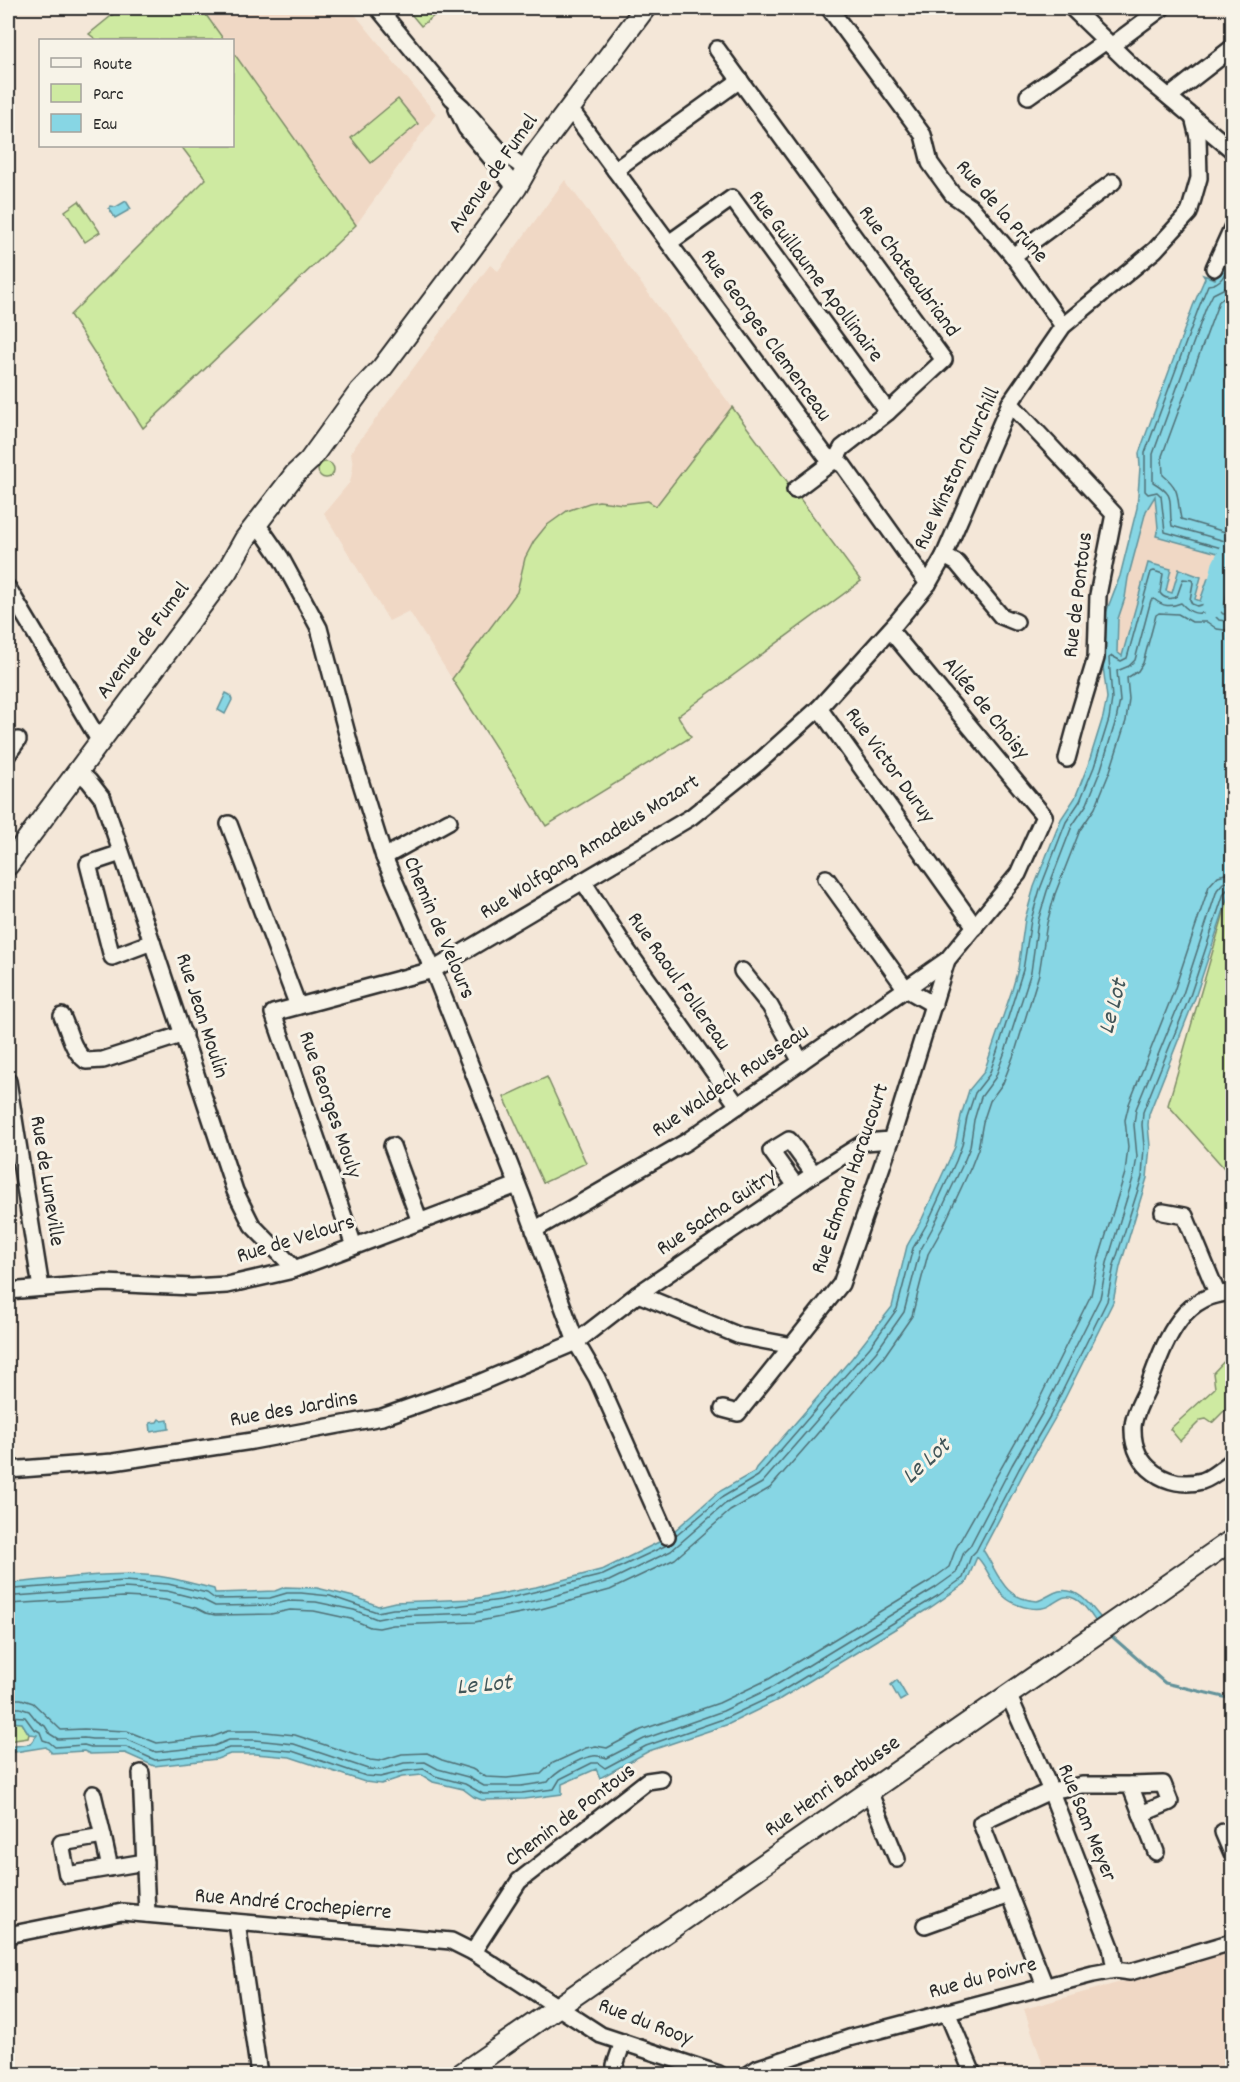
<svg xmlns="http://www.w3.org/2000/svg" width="1240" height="2082" font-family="Dekko,sans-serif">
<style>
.built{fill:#f0d8c5}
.green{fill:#ceeaa1;stroke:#7c8a66;stroke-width:1.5}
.water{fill:#87d6e4;stroke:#62929a;stroke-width:1.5}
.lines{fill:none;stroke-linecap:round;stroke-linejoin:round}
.shore{stroke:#506f75;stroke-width:1.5}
.stream{stroke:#62929a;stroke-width:3}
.river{stroke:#87d6e4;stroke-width:20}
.minor-casing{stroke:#2b2b2b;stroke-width:20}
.major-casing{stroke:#2b2b2b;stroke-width:24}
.minor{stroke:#f7f3e8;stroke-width:15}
.major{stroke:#f7f3e8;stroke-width:20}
.labels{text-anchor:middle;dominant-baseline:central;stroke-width:6;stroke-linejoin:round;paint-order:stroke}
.street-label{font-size:22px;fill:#2b2b2b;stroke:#f7f3e8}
.water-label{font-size:24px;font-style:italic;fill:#425659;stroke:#f7f3e8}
</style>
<rect width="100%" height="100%" fill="#f4e7d8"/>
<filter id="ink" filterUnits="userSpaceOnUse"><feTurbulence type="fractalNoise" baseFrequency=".0167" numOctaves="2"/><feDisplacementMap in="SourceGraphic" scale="12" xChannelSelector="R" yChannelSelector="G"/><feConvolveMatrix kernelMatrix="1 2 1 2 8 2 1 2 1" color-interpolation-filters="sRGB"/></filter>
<g filter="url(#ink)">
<g class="built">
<polygon points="202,8 350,8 436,114 356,225 233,51 232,40 225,40"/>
<polygon points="565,180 732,407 655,507 648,501 623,504 599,501 589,502 567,511 520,576 518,592 452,679 409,611 389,621 324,513 350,482 353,468 351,452 490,265 498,271"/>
<polygon points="1156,495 1158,528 1156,536 1232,557 1232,603 1230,609 1224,607 1207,579 1200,601 1195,599 1180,570 1172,593 1165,591 1122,657 1117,652 1118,619 1125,598 1128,578 1146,511"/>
<polygon points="1232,1951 1232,2074 1046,2074 1024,2009"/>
</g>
<g class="green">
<polygon points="121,8 201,8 224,40 97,40 89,34"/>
<polygon points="406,8 444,8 421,26"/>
<polygon points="233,52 356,225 143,428 70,315 206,179 181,146 232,146"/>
<polygon points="398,99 418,124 371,163 351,138"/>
<polygon points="79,201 100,232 85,242 65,211"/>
<polygon points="732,407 861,581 678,716 691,737 546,826 452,679 517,592 525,558 534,541 546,526 567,511 589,503 599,501 623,504 648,501 656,506"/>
<circle cx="326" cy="470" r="8"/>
<polygon points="1232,885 1232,1177 1168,1105"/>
<polygon points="547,1077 586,1163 543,1183 504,1097"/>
<polygon points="1232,1353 1232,1403 1212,1423 1206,1419 1201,1420 1180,1441 1170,1429 1215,1388 1213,1373"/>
<polygon points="18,1721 22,1723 29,1734 28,1738 8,1741 8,1722"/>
</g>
<g class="water">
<polygon points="126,201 131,209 115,218 109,208 111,206 116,207"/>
<path d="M1232,241V557L1156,536L1158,528L1155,496L1146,511L1128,578L1125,598L1118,619L1117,652L1122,656L1148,563L1171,569L1166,591L1172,593L1179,569L1201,577L1195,599L1200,601L1208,578L1229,584L1224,607L1230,609L1232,603V885L1195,998L1149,1114L1148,1125L1150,1146L1147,1178L1120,1267L1113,1302L1055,1418L1024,1472L983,1550C999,1574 1002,1599 1037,1601C1045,1599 1051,1593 1059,1591C1080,1587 1092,1608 1104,1622L1099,1626C1092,1617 1084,1602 1073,1598C1064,1594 1059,1600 1052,1604C1040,1613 1018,1607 1007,1599C993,1589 989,1569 977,1557L966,1583L931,1607L780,1699L729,1724L649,1751L600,1778L596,1769L562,1784V1794L524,1799L482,1800L474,1797L463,1789L433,1782L422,1775L402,1777L381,1784L365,1782L290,1757L255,1754H230L217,1759L154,1766L125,1753L90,1754L84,1751L52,1753L46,1747L8,1753V1747L30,1744L37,1735L29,1734L22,1723L8,1722V1581L13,1583C62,1579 120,1569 169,1578C184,1581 199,1585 214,1589L215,1593L275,1591L285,1587L317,1588L358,1598L378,1606L395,1602L473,1599L536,1587L604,1569L665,1539L717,1493L754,1472L756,1468L852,1358L892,1307L907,1246L922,1219L955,1147L961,1116L969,1090L984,1072L1012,990L1018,969L1025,919L1034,887L1061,819L1075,798L1088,765L1103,717L1107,698L1103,666L1102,623L1120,576L1137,508L1140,467L1139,453L1193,306L1205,278L1203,275L1215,279Z"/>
<polygon points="226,693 230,695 232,700 225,714 218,710"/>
<polygon points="159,1419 162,1421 168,1420 169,1429 151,1432 150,1423 157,1422"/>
<polygon points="897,1680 907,1697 900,1701 891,1685"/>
</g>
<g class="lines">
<g class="shore">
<path d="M1232,255C1226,269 1225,284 1208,285L1199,307L1145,453V491L1148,494L1157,492L1161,496L1165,532L1232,551"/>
<path d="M1232,274L1225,288L1213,294L1206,308L1153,454V482C1178,497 1167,501 1172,526L1232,543"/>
<path d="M1232,293L1219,301L1215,312L1162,456L1163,475C1182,491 1176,497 1181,519L1232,534"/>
<path d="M676,1536L721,1498L758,1476L870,1347L897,1309L913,1248L928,1222L956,1161L962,1145L967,1117L975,1093L989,1075L999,1046L1023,970L1031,920L1040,889L1066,822L1080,801L1094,767L1109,719L1112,699L1109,658L1112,656L1121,661L1127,658L1151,572L1154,571L1163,574L1160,593C1164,599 1172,600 1177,596L1183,579L1192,580L1193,583L1190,600L1192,604L1197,606L1205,604L1212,587L1220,588L1221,591L1219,610L1223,614H1232"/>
<polyline points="8,1587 14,1589 124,1581 168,1584 207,1593 215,1599 270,1598 287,1593 301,1593 330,1596 377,1612 393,1609 448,1607 501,1600 603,1575 667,1545"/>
<path d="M8,1595L15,1596L124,1588L167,1591L203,1600L215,1606L271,1605L289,1601L316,1602L354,1610L377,1619L393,1616L475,1613L539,1600L609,1581L671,1551L725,1504L762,1483L876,1352L904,1312L920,1251L934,1225L963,1164L970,1147L974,1120L981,1097L995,1078L1006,1049L1031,972L1038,921L1047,891L1072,826L1087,804L1101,769L1116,720L1120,701L1117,671L1129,666L1135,660L1151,600L1154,599C1163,607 1171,607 1181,603C1190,613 1197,616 1210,611L1219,620L1232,622"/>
<polyline points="8,1604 124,1597 143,1598 165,1600 196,1608 206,1613 215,1615 271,1614 290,1610 314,1611 351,1619 370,1627 379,1628 393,1625 475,1622 541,1609 610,1590 675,1559 730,1511 770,1488 883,1358 912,1316 928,1254 942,1229 971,1167 978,1149 983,1122 990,1101 1003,1083 1015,1052 1039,974 1047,923 1055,894 1080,830 1095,808 1110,771 1126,721 1129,699 1127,678 1138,671 1143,663 1156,615 1159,613 1178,614 1192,622 1207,622 1217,629 1232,631"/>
<polyline points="8,1699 21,1699 33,1703 61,1730 84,1729 127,1731 157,1743 212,1737 228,1731 256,1731 295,1735 370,1760 379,1761 402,1754 427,1753 442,1760 472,1769 486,1777 507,1778 541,1774 551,1764 586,1748 596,1746 607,1748 641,1730 719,1703 769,1679 930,1581 949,1567 956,1548 1035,1408 1091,1295 1098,1261 1125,1173 1128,1147 1125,1120 1129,1104 1174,991 1209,886 1218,876 1232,872"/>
<path d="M8,1708H20L29,1711L37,1721L45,1726L50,1734L58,1739L84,1738L92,1739H126L156,1752L214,1746L229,1740H255L294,1744L368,1769L380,1770L404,1763L425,1762L438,1769L468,1777L484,1786H521L548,1782C555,1772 580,1758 593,1756C598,1755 603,1757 607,1758L644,1739L723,1711L773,1687L935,1588L956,1573L964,1552L970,1546L1012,1465L1043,1412L1100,1298L1107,1263L1134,1175L1137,1157L1134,1125L1136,1109L1183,994L1217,890L1223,883L1232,881"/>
<polyline points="8,1716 25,1717 33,1728 40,1732 43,1740 49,1742 55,1747 84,1745 91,1747 126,1747 155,1760 215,1753 229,1748 255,1748 292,1751 366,1776 380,1777 405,1771 424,1769 435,1776 465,1784 483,1794 522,1793 554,1789 560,1779 592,1763 598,1763 605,1768 646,1746 726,1718 777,1694 939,1595 963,1578 971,1556 976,1551 1019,1469 1050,1416 1107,1301 1114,1265 1142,1177 1144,1146 1142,1125 1143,1112 1190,996 1224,893 1228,889 1232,889"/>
</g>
<polyline class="stream" points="1108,1633 1165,1683 1232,1699"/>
<polyline class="river" points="1212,608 1222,566 1232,546"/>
<defs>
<g id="minor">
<polyline points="378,8 452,98 462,107 499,150 526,169"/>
<polyline points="829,8 923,135 930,163 953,195 972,208 1013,256 1063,326"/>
<polyline points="1072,8 1133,67 1232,150"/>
<polyline points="1111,46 1162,8"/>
<polyline points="717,49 944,360 888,412 842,448 836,459 795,490"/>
<polyline points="1028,96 1106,41"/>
<polyline points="1169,97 1232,48"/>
<polyline points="457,109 466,128 516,188"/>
<polyline points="568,110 576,117 825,455 843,465 928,584"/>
<polyline points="615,170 740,80"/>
<polyline points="669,243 732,198 888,412"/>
<polyline points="1013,256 1113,182"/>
<polyline points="1214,268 1232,228"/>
<polyline points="1010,403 1114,514 1098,595 1096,658 1080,711 1067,759"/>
<polyline points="263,532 281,558 319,628 355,764 384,857 433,970 522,1196 576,1342 597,1378 667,1536"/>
<polyline points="944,556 957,563 1001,616 1016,622"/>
<polyline points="8,588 99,740"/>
<polyline points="8,754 18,740"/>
<polyline points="77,770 89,781 103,799 152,942 235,1191 252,1225 295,1269"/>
<polyline points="229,824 298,1006"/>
<polyline points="121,853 88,864 112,957 152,942"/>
<polyline points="384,857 449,821"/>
<polyline points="826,878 906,989 934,1005"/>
<polyline points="583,881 627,950 738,1106"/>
<polyline points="975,927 819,708 896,623 928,584 944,556 1010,403 1063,326 1155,250 1189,213 1199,178 1198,137 1193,117"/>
<polyline points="742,971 770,1006 801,1062"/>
<path d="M62,1016C70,1033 71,1049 86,1061L103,1060L184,1034"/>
<polyline points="8,1081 41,1288"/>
<polyline points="392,1146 420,1222"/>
<polyline points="796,1186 771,1151 789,1140 814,1174"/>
<polyline points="1163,1212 1185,1216 1217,1293"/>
<polyline points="534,1230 686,1142 947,960"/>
<polyline points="354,1246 273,1013 433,970 691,817 758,763 819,708"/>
<polyline points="8,1291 105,1283 192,1287 227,1285 289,1271 517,1185"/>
<path d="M1232,1293C1179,1293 1164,1346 1148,1387C1143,1399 1132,1416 1133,1430C1133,1467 1167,1490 1202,1481C1212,1478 1224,1467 1232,1461"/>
<polyline points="638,1294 740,1336 793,1346"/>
<polyline points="723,1409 738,1413 841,1284 891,1140 947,960 1018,874 1044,816 890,630"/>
<polyline points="8,1470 113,1462 252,1441 382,1417 479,1383 576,1342 638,1294 814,1174 865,1142 891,1140"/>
<polyline points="1008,1694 1048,1784 1111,1947 1115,1970"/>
<polyline points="141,1773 147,1914"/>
<polyline points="1130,1785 1163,1784 1170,1802 1141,1814"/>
<polyline points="869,1791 897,1859"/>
<polyline points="93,1794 103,1836"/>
<polyline points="1223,1832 1232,1853"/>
<polyline points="110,1868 103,1836 61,1843 67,1875 145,1862"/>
<polyline points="237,1923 259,2074"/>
<polyline points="925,1925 1009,1895"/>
<polyline points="8,1935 122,1912 451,1941 473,1952 601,2035 719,2074"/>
<polyline points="473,1952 519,1881 647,1781 661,1779"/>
<polyline points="1045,1986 981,1823 1050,1791 1082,1785 1130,1785 1156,1852"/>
<polyline points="947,2012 973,2074"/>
<polyline points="615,2074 615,2065 623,2042"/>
<polyline points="749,2074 758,2068 849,2038 1093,1974 1115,1970 1130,1972 1232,1942"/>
</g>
<g id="major">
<polyline points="8,865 227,571 245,539 295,474 309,461 360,391 382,368 472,248 516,188 534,156 645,8"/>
<polyline points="461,2074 1232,1540"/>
</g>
</defs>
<use href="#minor" class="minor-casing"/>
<use href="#major" class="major-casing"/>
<use href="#minor" class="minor"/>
<use href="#major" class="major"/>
</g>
</g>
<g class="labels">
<g class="street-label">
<text transform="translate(494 174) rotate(-55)">Avenue de Fumel</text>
<text transform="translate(1001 212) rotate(49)">Rue de la Prune</text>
<text transform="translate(908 272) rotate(54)">Rue Chateaubriand</text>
<text transform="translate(815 277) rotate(53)">Rue Guillaume Apollinaire</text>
<text transform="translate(765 336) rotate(54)">Rue Georges Clemenceau</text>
<text transform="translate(958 469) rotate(-65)">Rue Winston Churchill</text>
<text transform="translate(1079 595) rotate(-83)">Rue de Pontous</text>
<text transform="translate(144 641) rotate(-53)">Avenue de Fumel</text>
<text transform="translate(985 709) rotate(51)">Allée de Choisy</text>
<text transform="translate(889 766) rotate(54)">Rue Victor Duruy</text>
<text transform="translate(590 848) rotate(-32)">Rue Wolfgang Amadeus Mozart</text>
<text transform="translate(438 928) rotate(67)">Chemin de Velours</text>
<text transform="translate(678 982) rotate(55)">Rue Raoul Follereau</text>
<text transform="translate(201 1016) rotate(72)">Rue Jean Moulin</text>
<text transform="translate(731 1082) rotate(-34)">Rue Waldeck Rousseau</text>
<text transform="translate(329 1105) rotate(71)">Rue Georges Mouly</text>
<text transform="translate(851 1179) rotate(-71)">Rue Edmond Haraucourt</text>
<text transform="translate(46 1181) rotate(81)">Rue de Luneville</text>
<text transform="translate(717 1213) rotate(-34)">Rue Sacha Guitry</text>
<text transform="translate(296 1240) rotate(-17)">Rue de Velours</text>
<text transform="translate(294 1410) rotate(-10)">Rue des Jardins</text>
<text transform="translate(833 1787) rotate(-35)">Rue Henri Barbusse</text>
<text transform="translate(571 1816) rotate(-37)">Chemin de Pontous</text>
<text transform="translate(1086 1823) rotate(68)">Rue Sam Meyer</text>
<text transform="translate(293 1905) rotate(5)">Rue André Crochepierre</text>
<text transform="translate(983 1979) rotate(-15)">Rue du Poivre</text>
<text transform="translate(645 2023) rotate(21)">Rue du Rooy</text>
</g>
<g class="water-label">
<text transform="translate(1114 1007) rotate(-75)">Le Lot</text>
<text transform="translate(927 1462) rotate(-42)">Le Lot</text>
<text transform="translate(484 1686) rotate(-5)">Le Lot</text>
</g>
</g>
<rect width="1240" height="2082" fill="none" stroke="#f7f3e8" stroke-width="30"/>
<rect x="15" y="15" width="1210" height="2052" fill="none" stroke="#2b2b2b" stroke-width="2" filter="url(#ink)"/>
<rect x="39" y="39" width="195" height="108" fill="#f7f3e8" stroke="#a5a39c" stroke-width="1.5"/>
<rect x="51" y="58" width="30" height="9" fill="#f7f3e8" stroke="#a5a39c" stroke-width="1.5"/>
<text x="93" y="69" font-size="18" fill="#2b2b2b">Route</text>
<rect x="51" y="84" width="30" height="18" fill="#ceeaa1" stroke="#a5a39c" stroke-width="1.5"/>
<text x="93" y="99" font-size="18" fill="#2b2b2b">Parc</text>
<rect x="51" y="114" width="30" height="18" fill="#87d6e4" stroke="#a5a39c" stroke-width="1.5"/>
<text x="93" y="129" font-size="18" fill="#2b2b2b">Eau</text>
</svg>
